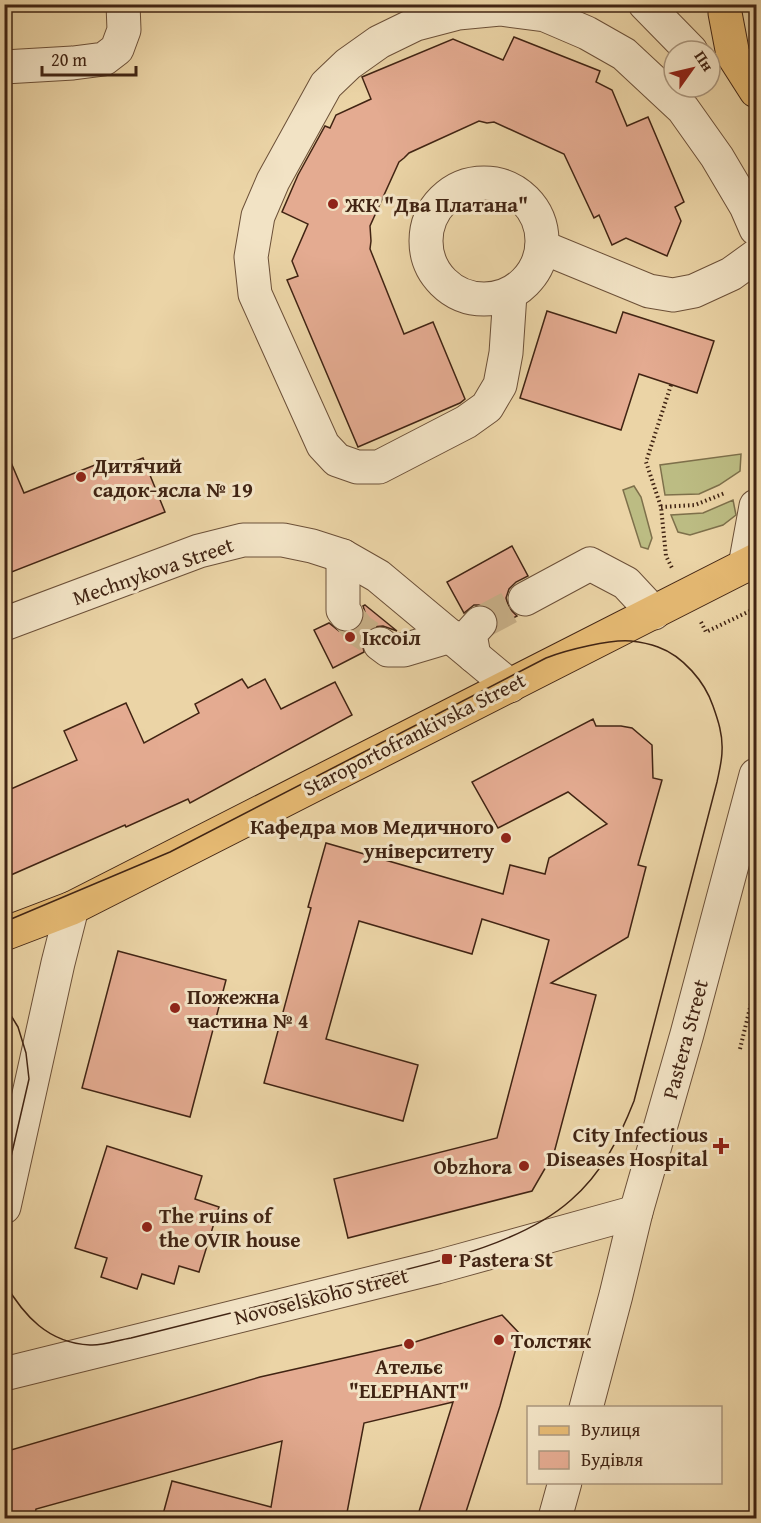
<svg xmlns="http://www.w3.org/2000/svg" width="761" height="1523" font-family="'Gentium Book Plus',serif">
<style>
.green{fill:#bcbc83;stroke:#7e704b;stroke-width:1.5}
.building{fill:#e4ab91;stroke:#412413;stroke-width:1.5}
.lines{fill:none;stroke-linecap:round;stroke-linejoin:round}
.minor-tunnel{stroke:#c9b189;stroke-width:33;stroke-dasharray:33 16;stroke-linecap:butt}
.minor-casing{stroke:#6c5038;stroke-width:35}
.major-casing{stroke:#412413;stroke-width:35}
.path{stroke:#412413;stroke-width:4;stroke-dasharray:1.5 3;stroke-linecap:butt}
.minor{stroke:#f2e3c5;stroke-width:33}
.major{stroke:#e6ba73;stroke-width:33}
.tram{stroke:#412413;stroke-width:1.5}
.poi-dot{fill:#8f2418;stroke:#f2e3c5;stroke-width:2}
.labels{text-anchor:middle;dominant-baseline:central;stroke-width:6;stroke-linejoin:round;paint-order:stroke}
.poi-label{font-size:21px;font-weight:bold;fill:#412413;stroke:#f2e3c5;text-anchor:start}
.street-label{font-size:21px;fill:#412413;stroke:#f2e3c5}
</style>
<rect width="100%" height="100%" fill="#ebd4a6"/>
<filter id="stains"><feTurbulence type="fractalNoise" baseFrequency=".00333" numOctaves="4"/><feColorMatrix values="0 0 0 0 .2 0 0 0 0 .09 0 0 0 0 .02 0 0 0 .5 -.17"/></filter>
<radialGradient id="worn" r=".72"><stop offset=".6" stop-color="#630" stop-opacity="0"/><stop offset="1" stop-color="#630" stop-opacity=".3"/></radialGradient>
<g class="green">
<polygon points="741,454 740,471 719,485 699,494 665,495 660,465"/>
<polygon points="634,486 641,497 652,538 648,549 641,547 623,490"/>
<polygon points="733,500 736,515 723,525 690,535 678,532 671,515 703,513"/>
</g>
<g class="building">
<polygon points="514,37 600,71 596,82 612,90 627,126 648,117 684,202 675,207 681,221 667,256 626,238 612,245 599,215 594,218 564,154 494,122 487,123 479,121 409,153 404,158 399,162 370,226 371,241 370,249 404,334 433,322 465,399 460,403 358,447 287,280 298,276 292,261 308,224 282,212 298,175 325,126 330,128 336,115 371,99 362,77 453,39 503,60"/>
<polygon points="547,311 616,333 623,312 714,341 697,393 639,374 621,430 520,398"/>
<polygon points="4,446 24,493 95,465 99,475 143,458 165,512 4,575"/>
<polygon points="512,546 528,576 516,582 509,589 506,598 509,608 517,616 498,626 498,617 493,610 485,605 474,605 464,613 447,582"/>
<polygon points="365,605 397,631 383,626 372,627 365,633 362,641 364,652 333,668 314,630 329,623 339,631 349,632 357,629 363,621 365,612 363,606"/>
<polygon points="242,679 248,688 265,679 281,709 335,682 352,715 190,803 188,799 126,827 125,825 4,878 4,792 77,760 64,731 126,703 144,743 199,713 195,704"/>
<polygon points="593,719 596,726 621,726 632,728 652,745 653,778 662,780 638,865 646,867 628,937 551,983 596,995 554,1153 532,1191 348,1238 334,1179 497,1138 549,940 482,919 472,954 359,921 326,1039 418,1065 403,1121 264,1083 311,908 308,907 326,843 503,894 510,865 545,874 549,858 607,824 568,792 498,828 472,782"/>
<polygon points="118,951 226,980 190,1117 82,1088"/>
<polygon points="107,1146 202,1176 195,1199 219,1207 199,1272 179,1266 174,1284 142,1274 137,1289 101,1277 107,1258 75,1248"/>
<polygon points="502,1315 520,1334 500,1406 464,1518 417,1518 453,1402 364,1423 346,1518 162,1518 172,1481 271,1507 282,1441 36,1509 34,1518 4,1518 4,1452 260,1377 415,1342"/>
</g>
<g class="lines">
<g class="minor-tunnel">
<polyline points="346,614 359,630 380,644"/>
<polyline points="480,623 525,599"/>
</g>
<defs>
<g id="minor">
<polyline points="645,4 691,51"/>
<polyline points="4,67 73,63 104,59 117,49 124,30 123,4"/>
<circle cx="484" cy="241" r="58"/>
<polyline points="542,247 649,291 673,295 694,291 731,274 756,256"/>
<polyline points="510,294 506,353 500,385 487,407 466,422 379,467 357,467 337,460 323,445 255,294 251,257 258,216 273,181 326,85 348,64 379,42 416,24 458,13 500,9 545,15 587,33 624,54 683,109 717,157 746,206 756,229"/>
<polyline points="343,556 343,610 346,614"/>
<polyline points="745,566 756,506"/>
<polyline points="525,599 590,564 626,583 654,613"/>
<polyline points="4,624 199,551 243,540 283,540 312,546 343,556 378,576 510,686"/>
<polyline points="380,644 388,650 404,650 451,636"/>
<polyline points="474,656 470,634 480,623"/>
<polyline points="4,1207 58,963 72,908"/>
<polyline points="4,1374 437,1267 636,1212"/>
<polyline points="586,1408 616,1295 636,1212 687,1034 756,775"/>
<polyline points="555,1518 565,1482"/>
</g>
<g id="major">
<polyline points="726,4 725,13 733,55 756,91"/>
<polyline points="4,934 72,908 756,560"/>
</g>
</defs>
<use href="#minor" class="minor-casing"/>
<use href="#major" class="major-casing"/>
<g class="path">
<polyline points="671,385 646,462 661,507 666,556 672,568"/>
<polyline points="661,507 695,505 725,493"/>
<polyline points="701,622 706,632 752,610 756,611"/>
<polyline points="740,1049 756,983"/>
</g>
<use href="#minor" class="minor"/>
<use href="#major" class="major"/>
<g class="tram">
<path d="M4,922L170,852L546,658C566,650 611,639 631,641C640,642 650,644 658,647C683,656 705,682 713,706C718,720 723,735 722,751C722,761 719,772 717,782L634,1101C619,1139 602,1173 571,1200C516,1249 417,1266 347,1284C275,1302 203,1320 131,1338C118,1340 103,1346 90,1345C48,1343 24,1316 4,1282"/>
<polyline points="4,1004 18,1027 26,1053 29,1079 4,1187"/>
</g>
</g>
<g class="poi-dot">
<circle cx="333" cy="204" r="6"/>
<circle cx="81" cy="477" r="6"/>
<circle cx="350" cy="637" r="6"/>
<circle cx="506" cy="838" r="6"/>
<circle cx="175" cy="1008" r="6"/>
<path d="M718 1137h6v6h6v6h-6v6h-6v-6h-6v-6h6z"/>
<circle cx="524" cy="1166" r="6"/>
<circle cx="147" cy="1227" r="6"/>
<rect x="441" y="1253" width="12" height="12" rx="3"/>
<circle cx="499" cy="1340" r="6"/>
<circle cx="409" cy="1344" r="6"/>
</g>
<g class="labels">
<g class="poi-label">
<text x="345" y="204">ЖК "Два Платана"</text>
<text x="93" y="465">Дитячий<tspan x="93" dy="24">садок-ясла № 19</tspan></text>
<text x="362" y="637">Iксоiл</text>
<text x="494" y="826" text-anchor="end">Кафедра мов Медичного<tspan x="494" dy="24">університету</tspan></text>
<text x="187" y="996">Пожежна<tspan x="187" dy="24">частина № 4</tspan></text>
<text x="708" y="1134" text-anchor="end">City Infectious<tspan x="708" dy="24">Diseases Hospital</tspan></text>
<text x="512" y="1166" text-anchor="end">Obzhora</text>
<text x="159" y="1215">The ruins of<tspan x="159" dy="24">the OVIR house</tspan></text>
<text x="459" y="1259">Pastera St</text>
<text x="511" y="1340">Толстяк</text>
<text x="409" y="1366" text-anchor="middle">Ательє<tspan x="409" dy="24">"ELEPHANT"</tspan></text>
</g>
<g class="street-label">
<text transform="translate(153 571) rotate(-19)">Mechnykova Street</text>
<text transform="translate(414 734) rotate(-27)">Staroportofrankivska Street</text>
<text transform="translate(685 1039) rotate(-75)">Pastera Street</text>
<text transform="translate(321 1296) rotate(-14)">Novoselskoho Street</text>
</g>
</g>
<rect width="761" height="1523" fill="none" stroke="#ebd4a6" stroke-width="24"/>
<rect x="6" y="6" width="749" height="1511" fill="none" stroke="#412413" stroke-width="3"/>
<rect x="12" y="12" width="737" height="1499" fill="none" stroke="#412413" stroke-width="1.5"/>
<rect x="527" y="1406" width="195" height="78" fill="#f2e3c5" stroke="#ab977e" stroke-width="1.5"/>
<rect x="539" y="1426" width="30" height="9" fill="#e6ba73" stroke="#ab977e" stroke-width="1.5"/>
<text x="581" y="1436" font-size="18" fill="#412413">Вулиця</text>
<rect x="539" y="1451" width="30" height="18" fill="#e4ab91" stroke="#ab977e" stroke-width="1.5"/>
<text x="581" y="1466" font-size="18" fill="#412413">Будівля</text>
<g transform="translate(692 69) rotate(56)"><circle r="28" fill="#f2e3c5" stroke="#ab977e" stroke-width="1.5"/>
<path d="M0-4.5L10 22L0 15L-10 22Z" fill="#8f2418"/>
<text y="-9" font-size="16" font-weight="bold" text-anchor="middle" fill="#412413">Пн</text>
</g>
<path d="M42 66v9h94v-9" fill="none" stroke="#412413" stroke-width="3"/>
<text x="51" y="66" font-size="18" fill="#412413" stroke="#f2e3c5" stroke-width="4.5" paint-order="stroke">20 m</text>
<rect width="100%" height="100%" filter="url(#stains)"/>
<rect width="100%" height="100%" fill="url(#worn)"/>
</svg>
